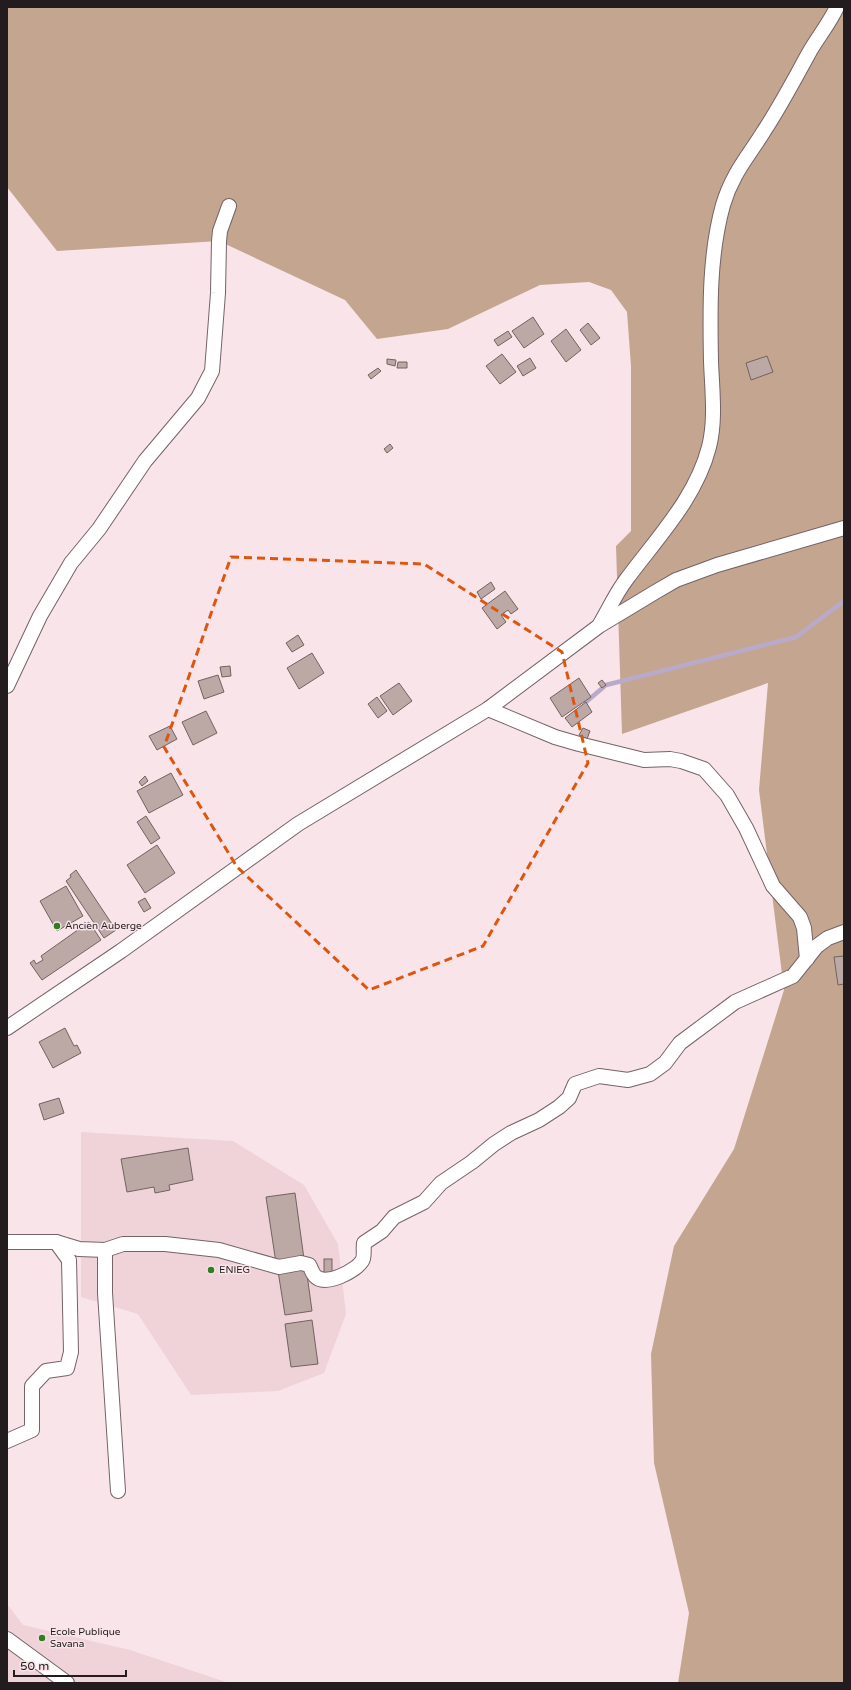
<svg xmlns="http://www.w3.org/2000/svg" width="851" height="1690" font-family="'Varela Round',sans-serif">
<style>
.built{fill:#efd3d9}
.forest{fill:#c4a58f}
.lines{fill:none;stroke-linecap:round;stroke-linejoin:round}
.stream{stroke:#baaaca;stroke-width:4.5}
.building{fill:#bca9a6;stroke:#73625f}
.street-casing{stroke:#746367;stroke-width:16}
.street{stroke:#fff;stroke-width:14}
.marked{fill:none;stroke:#de560d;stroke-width:3;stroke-dasharray:8 5;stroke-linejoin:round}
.poi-dot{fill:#347c21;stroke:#f8e4e9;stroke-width:1.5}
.labels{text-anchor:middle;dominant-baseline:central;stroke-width:3;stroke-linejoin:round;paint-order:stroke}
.poi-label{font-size:10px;fill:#231c1e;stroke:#f8e4e9;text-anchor:start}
</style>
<rect width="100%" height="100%" fill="#f8e4e9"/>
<g class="built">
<polygon points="81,1132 233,1141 304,1185 338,1244 346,1314 324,1373 278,1391 191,1395 138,1314 81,1297"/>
<polygon points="7,1604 23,1625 130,1650 229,1683 7,1683"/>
</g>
<polygon class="forest" points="7,7 844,7 844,1683 678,1683 689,1613 654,1463 651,1354 674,1246 734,1149 784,990 759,790 768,683 622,734 616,546 631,531 631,366 627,312 611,290 589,282 540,285 448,329 377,339 345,300 219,241 57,251 7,187"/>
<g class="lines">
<polyline class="stream" points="586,702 606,685 796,637 844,601"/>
</g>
<g class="building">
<polygon points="533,317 544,334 524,348 512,331"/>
<polygon points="588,323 600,338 591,345 580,330"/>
<polygon points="566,329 581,350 566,362 551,341"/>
<polygon points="508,331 512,337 498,346 494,340"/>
<polygon points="502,354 516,372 500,384 486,366"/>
<polygon points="767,356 773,372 751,380 746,363"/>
<polygon points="530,358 536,368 523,376 517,366"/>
<polygon points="387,359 396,360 395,366 387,364"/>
<polygon points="398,362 407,362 407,368 397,368"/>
<polygon points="378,368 381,371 371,379 368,375"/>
<polygon points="390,444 393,448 387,453 384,449"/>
<polygon points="491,582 495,589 481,599 477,592"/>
<polygon points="505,591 518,609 511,614 508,610 501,615 506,622 497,629 482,608"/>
<polygon points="298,635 304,645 292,652 286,643"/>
<polygon points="312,653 324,673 299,689 287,668"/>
<polygon points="230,666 231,676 222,677 220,667"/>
<polygon points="218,675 224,692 204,699 198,681"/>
<polygon points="579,678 591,697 562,717 550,698"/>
<polygon points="602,680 606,685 602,688 598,683"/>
<polygon points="399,683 412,701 393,715 380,696"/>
<polygon points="377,697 387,711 378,718 368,704"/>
<polygon points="586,702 592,712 572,727 565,718"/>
<polygon points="206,711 217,733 193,745 182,722"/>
<polygon points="170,726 177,739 157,750 149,736"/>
<polygon points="583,728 590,731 587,739 579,735"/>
<polygon points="171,773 183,795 149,813 137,791"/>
<polygon points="145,776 148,781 142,786 139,782"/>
<polygon points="146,816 160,838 151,844 137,822"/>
<polygon points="157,845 175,873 145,893 127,865"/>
<polygon points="76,870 116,930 104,938 66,881 71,877 70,875"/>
<polygon points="66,886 83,916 57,931 40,901"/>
<polygon points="145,898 151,908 144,912 138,902"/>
<polygon points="89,922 101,940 42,980 30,963 34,960 36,964 43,960 41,956"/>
<polygon points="844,956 844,984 838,985 834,957"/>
<polygon points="65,1028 74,1046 77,1045 81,1053 53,1068 39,1042"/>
<polygon points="59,1098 64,1113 44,1120 39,1104"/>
<polygon points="188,1148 193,1180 169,1185 170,1190 155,1193 154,1187 127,1192 121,1159"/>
<polygon points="295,1193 304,1259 276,1263 266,1197"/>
<rect x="324" y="1259" width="8" height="17"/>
<polygon points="306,1267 312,1311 285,1315 278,1271"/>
<polygon points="312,1320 318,1364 291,1367 285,1324"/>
</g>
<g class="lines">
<defs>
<g id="street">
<path d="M600,624C609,609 616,593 626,580C657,538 696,498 709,447C716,420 712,389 711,361C710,310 709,255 723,205C732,174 748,157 764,131C781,105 795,78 810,51C819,36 830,22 837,7"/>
<polyline points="7,686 40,616 71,563 99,529 145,461 198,398 212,371 218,293 219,241 220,231 229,206"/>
<polyline points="488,709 555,737 579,744 644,760 670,759 681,761 704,769 727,795 746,828 773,886 800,917 804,928 807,959"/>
<polyline points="7,1028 121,951 298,824 488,709 599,626 657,591 676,580 717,565 844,528"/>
<path d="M7,1242H56L79,1249L105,1250L123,1244H165L219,1250L279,1267L301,1263L309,1265C311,1268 312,1273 315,1276C325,1287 356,1271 362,1261C365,1257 363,1248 364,1243L382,1231L394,1217L424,1202L441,1183L472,1162L494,1144L511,1133L539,1120L559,1107L569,1098L575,1084L599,1076L628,1080L650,1074L665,1063L680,1043L735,1002L793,976L817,946L828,938L844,932"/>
<polyline points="105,1250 105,1293 118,1491"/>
<polyline points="7,1441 32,1430 32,1386 46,1371 67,1368 71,1352 69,1260 56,1242"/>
<polyline points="7,1639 67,1683"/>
</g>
</defs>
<use href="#street" class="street-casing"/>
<use href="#street" class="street"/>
</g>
<path class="marked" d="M231,557L424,564L562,652L588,763L483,946L369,990L237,867L164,747Z"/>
<g class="poi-dot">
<circle cx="57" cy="926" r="4"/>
<circle cx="211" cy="1270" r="4"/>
<circle cx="42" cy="1638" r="4"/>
</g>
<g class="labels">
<g class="poi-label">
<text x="65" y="926">Ancien Auberge</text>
<text x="219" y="1270">ENIEG</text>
<text x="50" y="1632">Ecole Publique<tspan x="50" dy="12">Savana</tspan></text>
</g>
</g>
<rect width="851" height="1690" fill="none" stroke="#231c1e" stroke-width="16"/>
<path d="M14 1670v6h112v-6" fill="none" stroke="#231c1e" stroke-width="2"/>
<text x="20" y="1670" font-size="12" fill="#231c1e" stroke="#f8e4e9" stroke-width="3" paint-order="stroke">50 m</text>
</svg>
